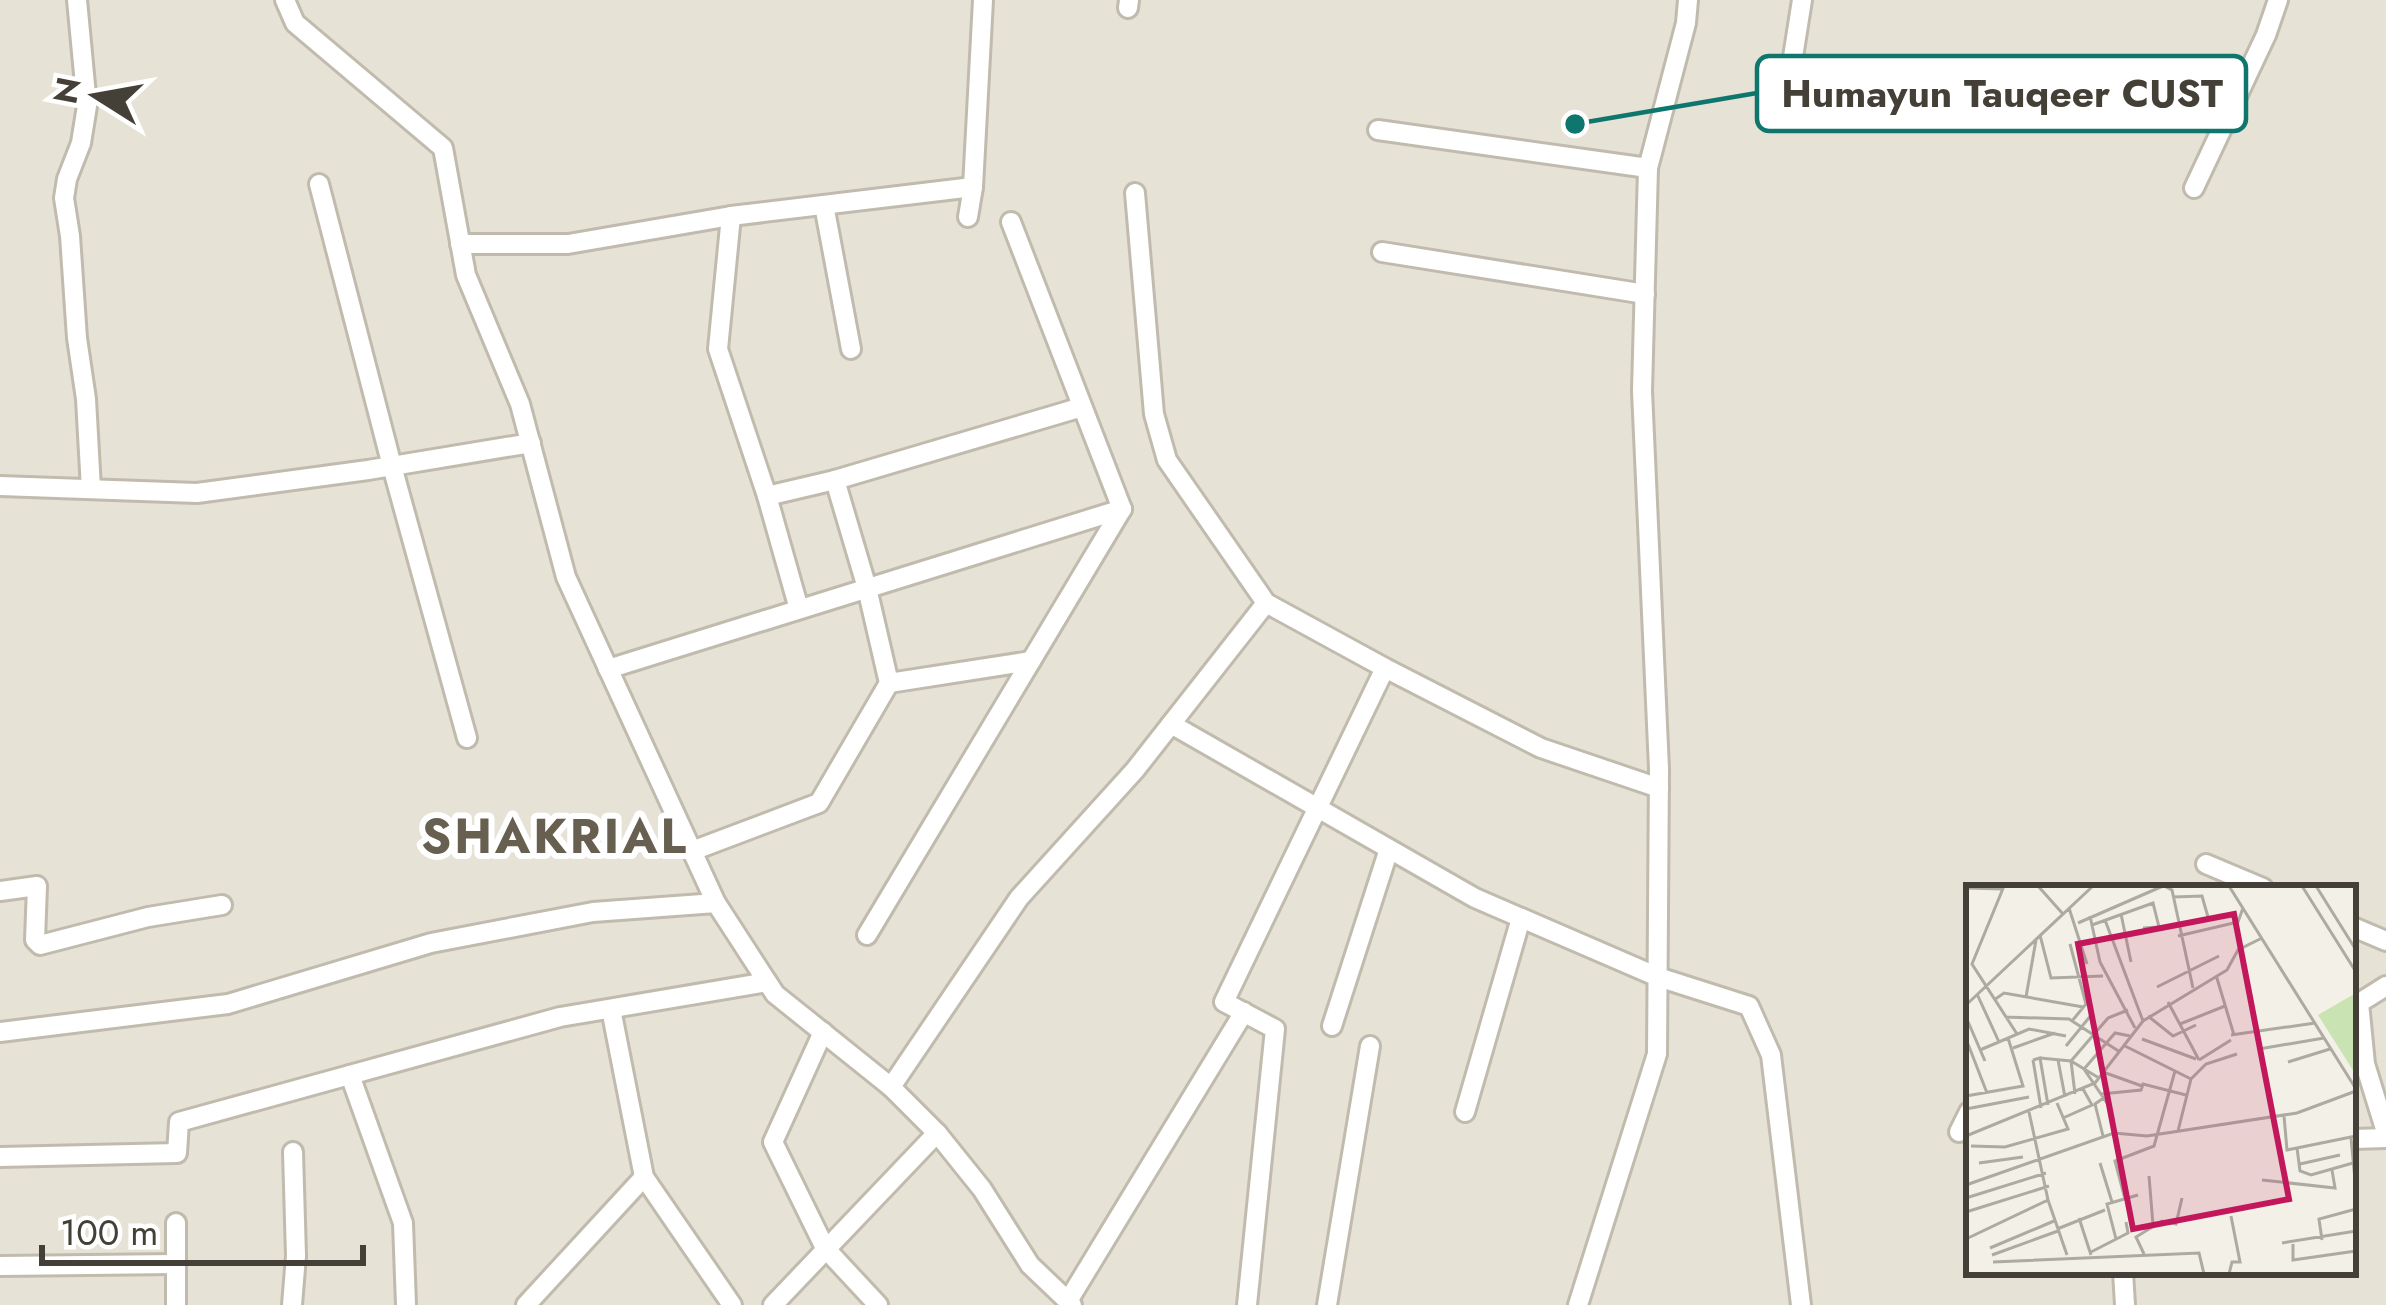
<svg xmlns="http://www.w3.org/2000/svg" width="2386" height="1305" font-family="Jost,sans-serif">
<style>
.residential{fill:#e6e2d6;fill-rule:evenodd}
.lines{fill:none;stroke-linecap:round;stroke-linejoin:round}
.street-casing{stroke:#c0bbad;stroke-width:24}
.street{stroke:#fff;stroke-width:18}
.labels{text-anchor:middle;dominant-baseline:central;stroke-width:12;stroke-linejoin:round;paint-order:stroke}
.district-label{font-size:48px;font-weight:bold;letter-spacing:3px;fill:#675f4f;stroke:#fff}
.inset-road{fill:none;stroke:#adaaa1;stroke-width:3}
.view{fill:#c2185b;fill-opacity:0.15;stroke:#c2185b;stroke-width:6}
.inset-edge{fill:none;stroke:#454037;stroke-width:6}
.leader{fill:none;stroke:#0f766e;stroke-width:4.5}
.callout-dot{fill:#0f766e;stroke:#fff;stroke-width:4.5}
.callout{fill:#fff;stroke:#0f766e;stroke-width:4.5}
.callout-label{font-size:39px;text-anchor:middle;font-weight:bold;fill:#454037}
</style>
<rect width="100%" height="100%" fill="#f2f0e7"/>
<path class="residential" d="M0,0H2386V1305H0ZM1969,888H2353V1272H1969Z"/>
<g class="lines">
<defs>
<g id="street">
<polyline points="77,0 87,106 81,143 67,179 64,198 70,236 77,338 86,399 91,489"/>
<polyline points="285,0 295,23 443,148 466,275 520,404 566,577 716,903 775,994 891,1087 937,1133 982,1189 1030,1265 1072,1305"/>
<polyline points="1128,8 1129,0"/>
<polyline points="1790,76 1802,0"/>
<polyline points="1378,130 1648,168"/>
<polyline points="319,184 392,466 467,738"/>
<polyline points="2194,188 2266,35 2278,0"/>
<polyline points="1135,193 1154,414 1167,460 1266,603 1385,668 1541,748 1659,788"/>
<polyline points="824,205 851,349"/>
<polyline points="731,216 718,349 767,496 799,609"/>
<polyline points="968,217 973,187 983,0"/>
<polyline points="1011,222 1122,509"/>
<polyline points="460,244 568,244 731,216 973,187"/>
<polyline points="1382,252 1645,294"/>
<polyline points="0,486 197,493 368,470 531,443"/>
<polyline points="767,496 835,480 1082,407"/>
<polyline points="608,669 1122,509"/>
<polyline points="889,683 1031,661"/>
<polyline points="1171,724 1475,898 1658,977 1749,1006 1771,1055 1801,1305"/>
<polyline points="692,851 819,803 889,683 867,588 835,480"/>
<polyline points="2206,864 2263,888"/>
<polyline points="0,891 37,886 35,940 40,945 148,917 222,905"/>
<polyline points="2353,927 2386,941"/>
<polyline points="867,935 1122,509"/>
<polyline points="2386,986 2359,1003 2365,1064 2386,1132"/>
<polyline points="611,1009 644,1177 732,1305"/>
<polyline points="1332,1026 1389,849"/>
<polyline points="0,1032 228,1004 431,943 593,912 716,903"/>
<polyline points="823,1032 773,1142 825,1248 878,1305"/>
<polyline points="350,1075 403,1223 406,1305"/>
<polyline points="891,1087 1019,898 1135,770 1266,603"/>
<polyline points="1465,1112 1521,918"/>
<polyline points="1959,1132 1969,1112"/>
<polyline points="2353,1139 2386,1138"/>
<polyline points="0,1157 177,1153 179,1122 560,1017 767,982"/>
<polyline points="176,1223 176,1305"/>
<polyline points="0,1266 176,1264"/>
<polyline points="2123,1272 2125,1305"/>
<polyline points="1068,1301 1244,1012"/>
<polyline points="292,1305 296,1256 293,1152"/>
<polyline points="526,1305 644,1177"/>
<polyline points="773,1305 937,1133"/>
<polyline points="1247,1305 1275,1029 1224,1002 1385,668"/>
<polyline points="1327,1305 1370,1046"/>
<polyline points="1578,1305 1657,1054 1659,769 1642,391 1648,168 1686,23 1688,0"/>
</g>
</defs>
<use href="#street" class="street-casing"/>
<use href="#street" class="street"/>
</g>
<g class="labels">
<g class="district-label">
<text x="555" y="836">SHAKRIAL</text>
</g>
</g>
<g transform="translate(1966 885)">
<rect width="390" height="390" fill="#f2f0e7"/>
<path d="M390,108V190L352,130Z" fill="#cae3b3"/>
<path class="inset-road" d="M38,1L6,79L51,149M72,1L97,29M198,1L206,5L227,103M263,1L390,204M336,1L390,87M350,1L390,65M0,3L37,4M207,12L236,11L242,32M103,23L121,79M155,29L165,77M124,31L134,77L169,143M139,35L177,136M112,38L197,1M126,40L187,18L193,42L177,43M74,50L85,93L137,91M212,51L272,37L277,23M104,59L120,119L106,136M250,90L268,150M191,102L253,71M11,109L33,157M60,112L70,55M28,115L38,108L117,122M202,117L233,175M0,120L127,1M182,131L207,151L230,140M0,132L19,176M39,132L103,134L154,167M214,139L259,121M265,150L349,138M176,154L230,174M2,159L21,208M100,161L126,129M159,161L225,194M47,163L89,148M293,164L358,153M14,165L63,144L100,151M74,173L105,176L133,193M67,175L74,173L82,220M67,175L75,223M92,175L99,212M233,175L265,155M322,177L364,164M137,187L176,201M109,209L105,176L142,133L162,125M135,209L175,205L177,199L220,210M0,211L57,201L42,153M0,224L63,212M318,231L321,265L390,251M97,233L126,220L117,204M212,246L225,194L240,179L271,169M148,248L143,221L118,184L149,148L164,151M0,251L129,198L177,136L261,85L272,65L296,53M137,251L129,219L139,212M385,253L389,295M5,261L39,262L102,244L91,218M331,263L334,286L345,290L387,278M13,278L57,272M134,278L146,317M334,279L374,270M183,291L187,340M296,295L369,303L366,285M0,300L148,248L181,251L331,228L390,206M0,313L80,288M159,314L149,276L188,261L209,186M82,315L101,370M0,327L83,301M113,333L125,370M91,344L139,325M0,354L82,315L63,227M150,354L141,319L172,310M356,355L353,334L390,324M316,358L390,346M327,359V375L390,366M24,363L88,336M125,367L162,348L160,337M178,369L170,352L196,336L210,339L216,313M26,370L92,346M27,377L233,368L238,389M263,389L266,377H274L265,331"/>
<path class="view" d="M268,29L323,314L167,344L112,59Z"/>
<rect width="390" height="390" class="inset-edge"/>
</g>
<path class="leader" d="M1575 124L1757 93"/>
<circle class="callout-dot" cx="1575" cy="124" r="12"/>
<rect class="callout" x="1757" y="56" width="489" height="75" rx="12"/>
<g class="callout-label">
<text x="2002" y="107">Humayun Tauqeer CUST</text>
</g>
<g transform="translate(96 96) rotate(281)" stroke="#ffffff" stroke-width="9" paint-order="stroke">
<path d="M0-9L21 45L0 30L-21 45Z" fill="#454037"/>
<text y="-18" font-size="33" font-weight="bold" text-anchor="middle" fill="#454037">N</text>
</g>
<path d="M42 1245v18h321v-18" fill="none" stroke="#454037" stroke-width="6"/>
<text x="60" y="1245" font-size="36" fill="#454037" stroke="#ffffff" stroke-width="9" paint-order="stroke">100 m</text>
</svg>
